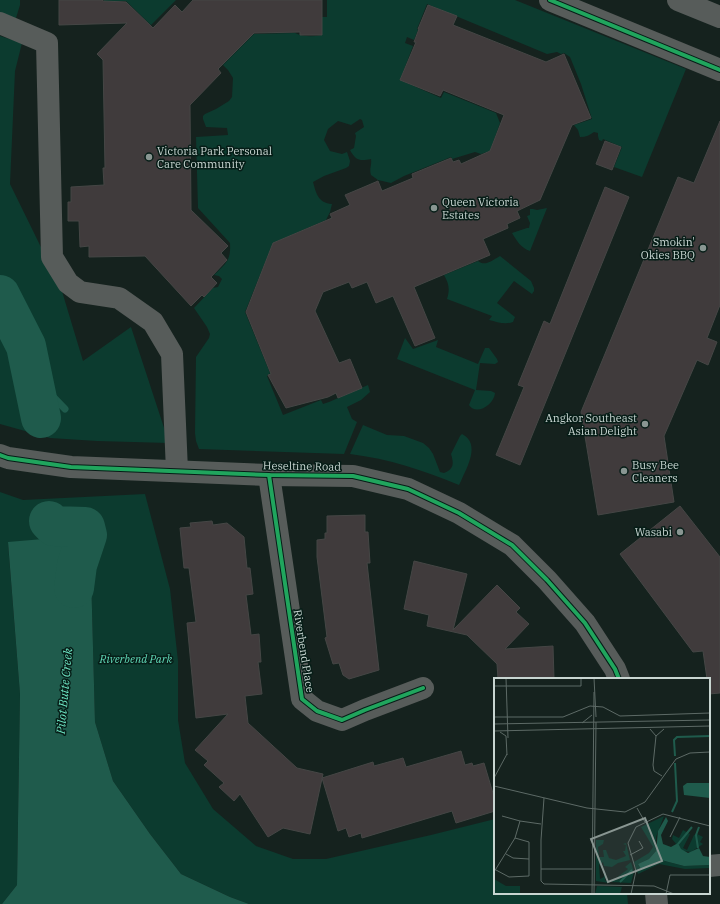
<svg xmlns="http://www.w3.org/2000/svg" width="720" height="904" font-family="'IBM Plex Serif',serif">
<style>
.green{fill:#0c3b2f}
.water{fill:#1f5b4c}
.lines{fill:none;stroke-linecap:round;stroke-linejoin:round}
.stream{stroke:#1f5b4c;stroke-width:7}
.river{stroke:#1f5b4c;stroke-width:40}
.building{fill:#403b3c;stroke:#454645}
.minor{stroke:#575c5a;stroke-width:22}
.cycleway-casing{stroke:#061d17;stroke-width:6}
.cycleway{stroke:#20a55d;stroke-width:4}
.poi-dot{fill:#899692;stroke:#061d17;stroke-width:1.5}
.labels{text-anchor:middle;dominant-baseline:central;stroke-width:3;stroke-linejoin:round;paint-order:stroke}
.poi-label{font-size:11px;fill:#c8d5d1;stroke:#061d17;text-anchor:start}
.street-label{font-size:11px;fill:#c8d5d1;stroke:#061d17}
.park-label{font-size:11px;font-style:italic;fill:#61d9b8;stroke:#061d17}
.water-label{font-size:12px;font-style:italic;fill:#6ee6c4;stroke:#061d17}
.inset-river{fill:none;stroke:#1f5b4c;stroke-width:2}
.inset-road{fill:none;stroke:#5d6a66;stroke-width:1}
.view{fill:#899692;fill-opacity:0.15;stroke:#899692;stroke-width:2}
.inset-edge{fill:none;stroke:#c8d5d1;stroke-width:2}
</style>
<rect width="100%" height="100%" fill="#15221e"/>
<g class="green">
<polygon points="0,0 20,0 20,5 16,18 10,19 0,15"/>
<polygon points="104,0 176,0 151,25 126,1 104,1"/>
<path d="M327,0H515L686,69L642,177L614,167L622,147L603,139L602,141L599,140L598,136V133L594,132C590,135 586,137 580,137L578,130L574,125L592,119L581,84L570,57L564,53L561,54L557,52L547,54L427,4L417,29L418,30L414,40L407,37L405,43L413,46L400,80L441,98L444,92L496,113L500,123L490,151L481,154L475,152L452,159L451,157L404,176L391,183L378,180L371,175C369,168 372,166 371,159C360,161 356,161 350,150L354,148L356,136L355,133L364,127L362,120L360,119L351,125L338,121L328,129L324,140L330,151L342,154L347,152L350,161L349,166L346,168L324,176L313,182C316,193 318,203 332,204L330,212L326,220L273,243L245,312L270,373L267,376L283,415L321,400L323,404L329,402L368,385L370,392L361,400L347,407L352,419L357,422L344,454L199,449L196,441L195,433L196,357L209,338L210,334L207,327L194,308L213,288L218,287L222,279L219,276L214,275C226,263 231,261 230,243L198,208L196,137L228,135L227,128L206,127L203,119V116L205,114L216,109L229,101L232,97L233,78L228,70L223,65L254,34L295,33C303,37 313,37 322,35V17H327Z"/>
<polygon points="0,36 22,43 15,71 10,184 61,288 83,361 131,327 169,443 97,441 50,438 0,424"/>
<path d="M547,208L530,251C521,248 517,241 512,233L527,228H529L530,223L527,216L530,215V209H533L537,210Z"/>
<path d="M500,256L531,281L534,288V291L532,294L514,281L497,303L515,317L513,322C505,325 497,322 489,320L492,316L447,299C450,289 449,284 444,275L478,261C485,267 493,260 500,256Z"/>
<path d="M405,338L413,349L438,340L436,347L478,364L485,348H489L497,359L498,362L495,364L480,363L476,390L491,391L495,393C494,405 476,416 469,405L475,390L397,359Z"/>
<path d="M363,425L387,435L404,436L423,443L429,448L433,454L440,472L444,473C454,469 454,464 451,454L460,436L462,434C481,444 467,467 461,481L459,485C422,470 390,459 350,454Z"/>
<polygon points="0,492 23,500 145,494 170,589 178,661 178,720 185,763 213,809 256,846 293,859 326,859 431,835 495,819 495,893 627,893 628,904 249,904 230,897 181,874 150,834 113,781 95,722 90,535 8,543 20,694 17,885 2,904 0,904"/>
</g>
<polygon class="water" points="90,535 95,722 113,781 150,834 181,874 230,897 249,904 2,904 17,885 20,694 8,542"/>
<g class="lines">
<polyline class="stream" points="32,375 65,409"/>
<g class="river">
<polyline points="0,295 26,346 41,418"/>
<polyline points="49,521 54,526 85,527 87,535 77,565 74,588"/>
</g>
</g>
<g class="building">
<polygon points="59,0 102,0 103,1 126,2 153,28 175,5 182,12 193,0 322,0 322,35 300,35 300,32 254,33 218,69 221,73 190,105 191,210 228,246 221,253 227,260 211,277 217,283 204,297 202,295 191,306 145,256 89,257 89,246 80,247 79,221 68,221 68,202 71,202 71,187 104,185 103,168 105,168 103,60 97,54 127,23 59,25"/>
<polygon points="428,5 457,16 453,25 546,62 564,54 591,118 572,125 540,200 517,211 520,218 507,224 508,228 483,239 490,255 414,287 435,338 415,346 393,296 376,303 367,282 352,288 349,282 323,292 315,311 339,363 350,359 362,388 338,398 336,393 328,397 286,408 268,375 271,374 246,312 273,243 332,218 330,214 350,205 345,195 364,187 378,181 382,191 413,178 412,174 451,158 453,162 459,160 461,164 490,151 504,115 443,90 440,96 400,80 416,42 414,42 419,29 418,29"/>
<polygon points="720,121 720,305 707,338 717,342 708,365 697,360 664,436 674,502 598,515 581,412 678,177 694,183"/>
<polygon points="605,141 621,147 612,170 596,164"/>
<polygon points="605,187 629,197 520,465 496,455 524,387 518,385 544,321 550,324"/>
<polygon points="680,506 720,557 720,693 709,694 709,679 707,679 703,651 693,652 620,554"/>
<polygon points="365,515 365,532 368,532 370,563 367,563 379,670 349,679 343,675 339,663 333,664 325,638 327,637 317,557 317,540 325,539 325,533 327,533 327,516"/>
<polygon points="212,521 213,525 227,523 244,537 247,568 250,568 253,594 246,595 251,635 259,634 261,662 258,662 262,694 245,696 248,723 297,768 323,774 310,834 283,828 268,837 240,794 234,801 219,787 224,783 204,765 208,761 195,750 228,714 196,718 187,623 196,622 189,568 184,568 180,528 191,527 190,523"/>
<polygon points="414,561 467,574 453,630 497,585 520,608 516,612 529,624 505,649 553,646 554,679 498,679 497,664 467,635 427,626 429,615 404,609"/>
<polygon points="461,751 465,765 472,763 473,766 484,763 495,800 495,811 456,823 452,811 362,838 361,833 349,837 346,828 338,831 322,778 373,762 374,766 403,758 406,767"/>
</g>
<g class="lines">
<g class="minor">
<polyline points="550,0 720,70"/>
<polyline points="678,0 720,17"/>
<polyline points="0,23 47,43 52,257 68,283 80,292 119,298 153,322 172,354 177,471"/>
<polyline points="0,455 8,458 71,467 269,475 353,476 408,489 459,513 512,545 547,580 585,623 615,669 619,679"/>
<polyline points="269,475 302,699 317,711 342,720 365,710 423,688"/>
<polyline points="709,866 720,865"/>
<polyline points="656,893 657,904"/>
</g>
<defs>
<g id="cycleway">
<polyline points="550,0 720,70"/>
<polyline points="0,455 8,458 71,467 269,475 353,476 408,489 459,513 512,545 547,580 585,623 615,669 619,679"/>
<polyline points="269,475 302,699 317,711 342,720 365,710 423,688"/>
</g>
</defs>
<use href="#cycleway" class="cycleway-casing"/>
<use href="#cycleway" class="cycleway"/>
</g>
<g class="poi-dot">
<circle cx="149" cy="157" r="4"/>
<circle cx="434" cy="208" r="4"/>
<circle cx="703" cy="248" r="4"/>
<circle cx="645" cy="424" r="4"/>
<circle cx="624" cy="471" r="4"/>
<circle cx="680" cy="532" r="4"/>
</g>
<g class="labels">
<g class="poi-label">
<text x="157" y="151">Victoria Park Personal<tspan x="157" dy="13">Care Community</tspan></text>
<text x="442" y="202">Queen Victoria<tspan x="442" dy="13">Estates</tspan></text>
<text x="695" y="242" text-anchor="end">Smokin'<tspan x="695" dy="13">Okies BBQ</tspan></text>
<text x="637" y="418" text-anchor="end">Angkor Southeast<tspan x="637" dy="13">Asian Delight</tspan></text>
<text x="632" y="465">Busy Bee<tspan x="632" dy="13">Cleaners</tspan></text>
<text x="672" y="532" text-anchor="end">Wasabi</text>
</g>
<g class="street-label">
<text transform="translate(302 466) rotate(1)">Heseltine Road</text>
<text transform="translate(304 651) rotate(81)">Riverbend Place</text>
</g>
<g class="park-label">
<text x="136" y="659">Riverbend Park</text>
</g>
<g class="water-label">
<text transform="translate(64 691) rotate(-85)">Pilot Butte Creek</text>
</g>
</g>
<g transform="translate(494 678)">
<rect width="216" height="216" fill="#15221e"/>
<path d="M170,138L162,159V173L155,181L144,186L147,191L167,182L190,188L216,187V190L191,191L165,186L144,196L140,184L155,175L159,169L147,149ZM189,152L196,156L189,170L193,172L200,157L203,156L209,159L206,164L209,166L197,174L188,173L178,161L179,157L185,160ZM102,162H110L109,166L104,169L105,179H110L109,172H112L115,180L122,182L132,178L129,173H131L132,167L129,166L132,165L136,182L124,185L118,189L110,188L109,184L105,187L106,201L110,199V194L112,195L111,202L115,205L102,203ZM137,184L140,194L137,205L117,204L134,191L131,189ZM0,201L12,208H26V216H0ZM103,208L128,209L126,216H101Z" fill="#0c3b2f"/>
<path d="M193,105H216V120L190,117L189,108ZM172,139L174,143L167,157L169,166L177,169L184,165L187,171L194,175L205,170L209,178L216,179V187L190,188L167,182L147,191L144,186L155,181L162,173L164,153Z" fill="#1f5b4c"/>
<path class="inset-river" d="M181,78L180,62L183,59L216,58M178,134L183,123L181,85M184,166L198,149M204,170L202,157L205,149M126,204L138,192"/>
<path class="inset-road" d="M12,0L14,60M100,0L102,39M0,8H87V0M0,39H69L96,28L109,29L126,38L216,35M88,45L98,37M0,46L216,42M156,51L162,58L170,51M0,53L216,48M6,54L12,58L13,77M162,58L159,87L160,93L168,98M0,100L13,76M0,108L93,130L131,134L151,124L182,81L196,75L216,74M50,120L47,162V203L50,206L160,208L180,216M143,130L151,144M8,138L26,143M176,159L186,139M12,176L19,180L35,181M136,177L149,170L145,163M47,191H98M2,192L15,199L35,198V164L21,160M0,194L21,160L26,143L47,146M98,216L100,14M100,216L102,44M137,216L142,193L134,165L142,149L169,136L216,148M172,216L176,197H216"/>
<path class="view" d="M151,140L168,183L114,204L97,161Z"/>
<rect width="216" height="216" class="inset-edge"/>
</g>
</svg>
